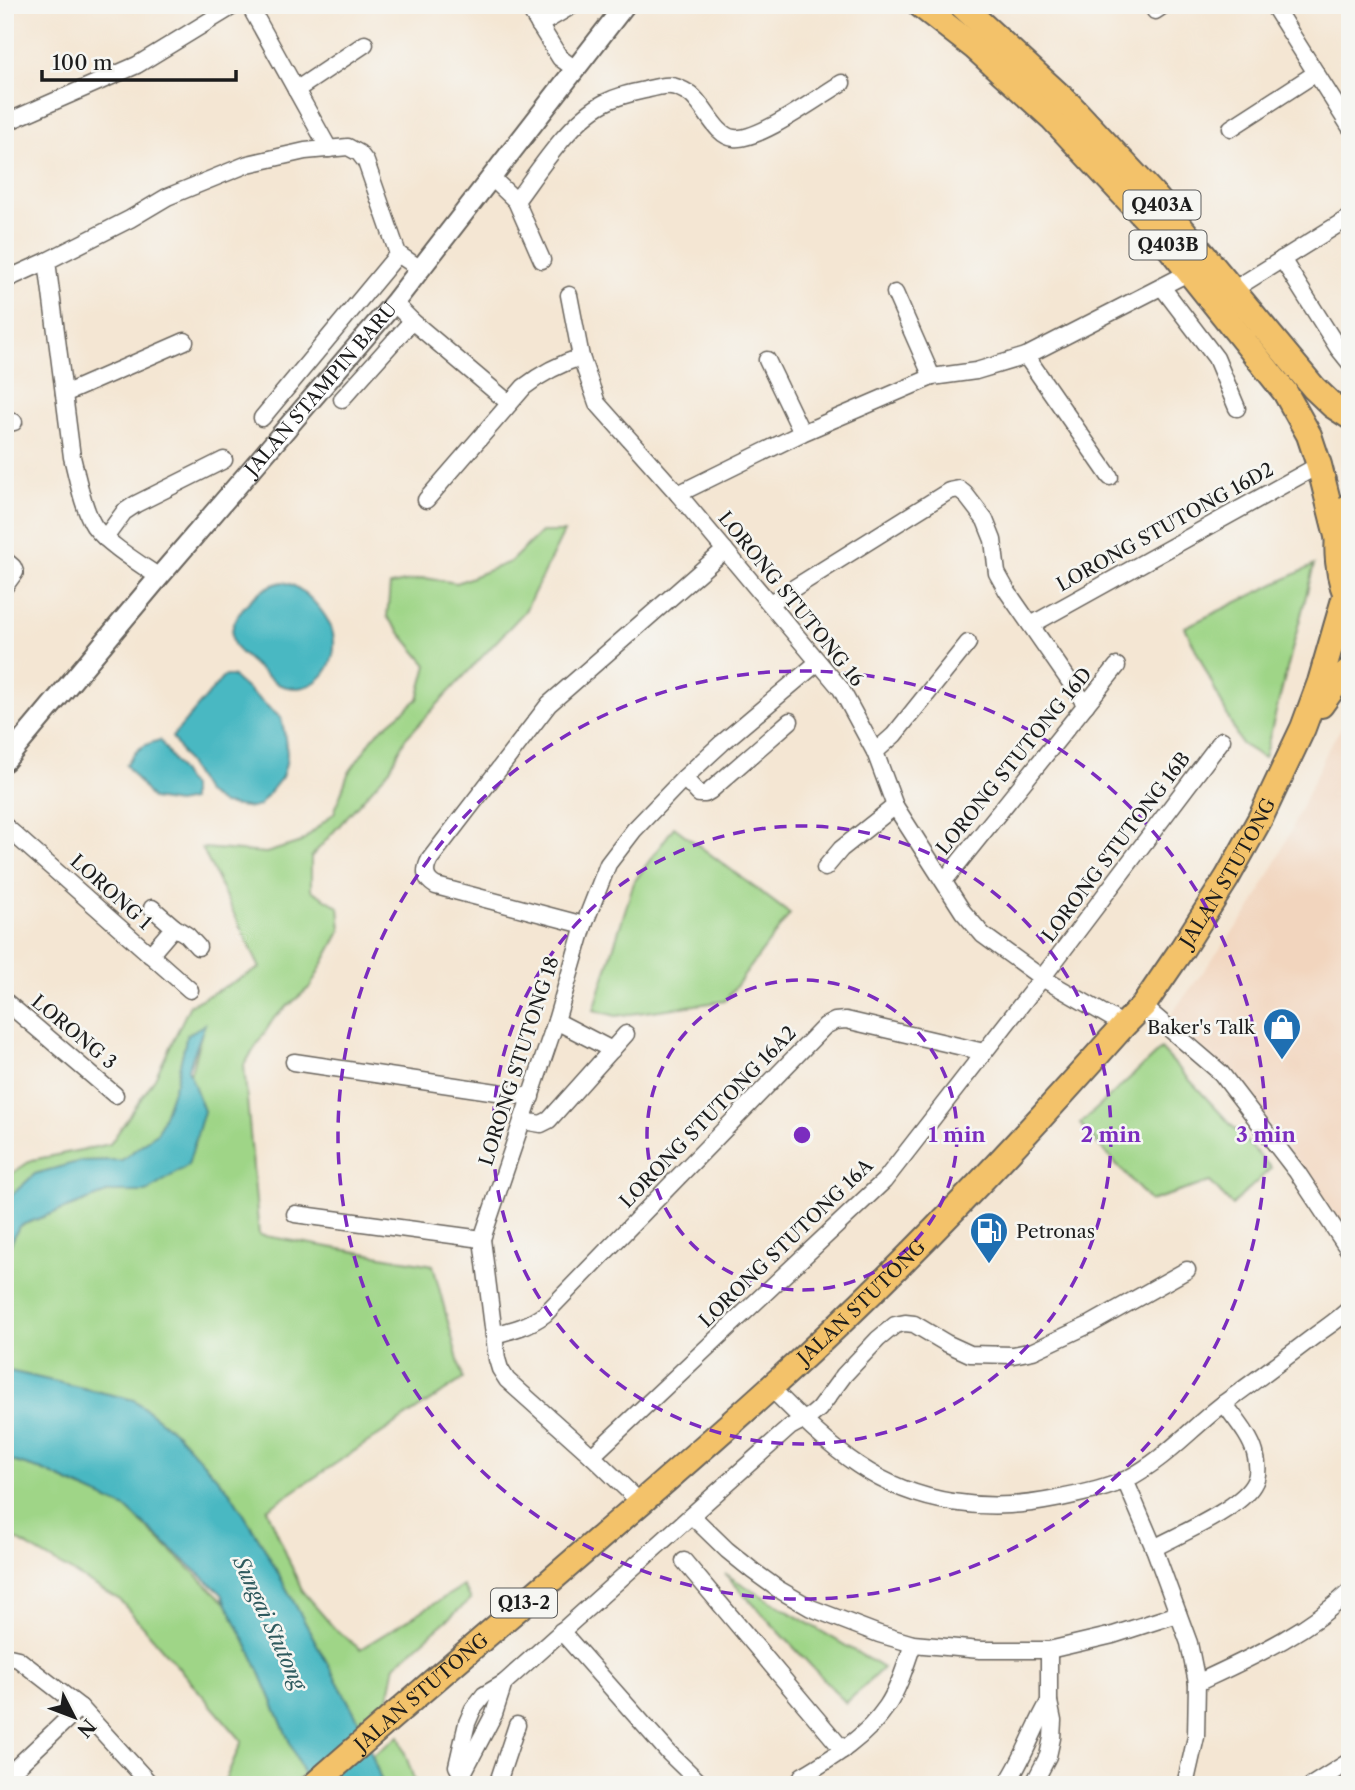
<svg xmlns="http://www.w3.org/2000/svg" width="1355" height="1790" font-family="'Libre Caslon Text',serif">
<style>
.built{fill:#f2d5be}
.green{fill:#9fd587;stroke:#5e7852;stroke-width:2}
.water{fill:#49b8c2;stroke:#326a6f;stroke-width:2}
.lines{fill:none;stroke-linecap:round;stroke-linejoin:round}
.minor-casing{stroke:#68635c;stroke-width:19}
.tertiary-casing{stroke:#68635c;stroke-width:23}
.primary-casing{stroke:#68635c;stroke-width:28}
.minor{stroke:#fff;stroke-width:16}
.tertiary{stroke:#fff;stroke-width:19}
.primary{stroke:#f3c26a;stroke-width:24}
.ring{fill:none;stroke:#7b2cbf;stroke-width:3.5;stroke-dasharray:12 9}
.labels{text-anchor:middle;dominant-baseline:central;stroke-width:5;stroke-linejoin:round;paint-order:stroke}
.shield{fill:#f6f6f2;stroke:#5d5d5c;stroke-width:2}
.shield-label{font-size:18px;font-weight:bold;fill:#1c1c1c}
.street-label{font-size:19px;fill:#1c1c1c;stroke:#f6f6f2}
.poi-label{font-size:19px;fill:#1c1c1c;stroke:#f6f6f2;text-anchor:end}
.water-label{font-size:21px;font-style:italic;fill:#2e5a5e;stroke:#f6f6f2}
.centre{fill:#7b2cbf;stroke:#f6f6f2;stroke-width:3.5}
.ring-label{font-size:21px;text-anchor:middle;font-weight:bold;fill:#7b2cbf;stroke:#f6f6f2;stroke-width:5;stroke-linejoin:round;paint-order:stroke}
</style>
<rect width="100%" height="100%" fill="#f6f6f2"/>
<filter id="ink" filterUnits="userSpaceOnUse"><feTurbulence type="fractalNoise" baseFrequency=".0143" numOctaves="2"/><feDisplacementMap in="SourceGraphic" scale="14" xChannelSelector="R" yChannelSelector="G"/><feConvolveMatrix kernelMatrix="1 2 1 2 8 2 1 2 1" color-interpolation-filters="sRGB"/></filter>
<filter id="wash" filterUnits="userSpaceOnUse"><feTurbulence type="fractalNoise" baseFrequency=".00686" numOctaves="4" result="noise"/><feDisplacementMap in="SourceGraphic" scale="28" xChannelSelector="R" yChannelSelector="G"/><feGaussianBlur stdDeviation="1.57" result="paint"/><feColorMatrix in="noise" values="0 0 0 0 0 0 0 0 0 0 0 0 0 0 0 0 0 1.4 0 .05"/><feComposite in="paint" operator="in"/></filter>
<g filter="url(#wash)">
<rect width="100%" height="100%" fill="#f4e6d3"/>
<polygon class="built" points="1350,714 1350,1236 1262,1113 1225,1069 1169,1017 1251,908 1278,858 1329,747"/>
<g class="green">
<polygon points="541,532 564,532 525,611 405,739 390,769 311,857 311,890 339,907 341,930 310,987 274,1018 244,1065 259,1235 433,1265 463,1379 267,1509 302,1591 334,1628 360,1649 463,1586 471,1599 395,1665 388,1700 360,1723 262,1544 230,1492 177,1434 134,1400 5,1370 5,1256 19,1226 109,1192 146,1192 204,1111 190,1075 204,1025 187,1035 176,1082 158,1132 122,1160 81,1161 35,1174 5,1201 5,1178 32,1160 110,1144 155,1078 190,1005 260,968 202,848 266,853 301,842 334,813 348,774 376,734 418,699 427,665 387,617 390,585 425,578 457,583 510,562"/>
<polygon points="1314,565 1264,758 1241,744 1185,627"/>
<polygon points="674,827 790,914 725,1001 616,1016 594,1010 634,882"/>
<polygon points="1161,1049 1271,1168 1232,1205 1210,1182 1150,1201 1080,1124"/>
<polygon points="5,1459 42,1470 126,1508 227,1604 255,1661 304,1775 292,1785 220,1785 226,1778 242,1741 120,1600 5,1533"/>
<polygon points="725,1574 883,1668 846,1703"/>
<polygon points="399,1736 416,1785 383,1785 372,1756"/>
</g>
<g class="water">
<path d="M283,582C294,584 302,590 310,598C320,608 330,620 333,634C340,666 314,698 280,685C268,679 253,663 242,654C216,633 246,599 268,587C273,584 278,583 283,582Z"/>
<polygon points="224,676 232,676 281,718 284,731 287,753 286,764 282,777 259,806 252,808 223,804 206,793 172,737"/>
<path d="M160,740L191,787V800L177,803L152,799L126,765C136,749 142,745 160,740Z"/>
<polygon points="205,1024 188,1069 204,1111 188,1165 146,1192 109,1192 19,1226 5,1256 5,1201 35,1174 81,1161 122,1160 158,1132 176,1082 187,1035"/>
<polygon points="5,1370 134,1400 177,1434 230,1492 262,1544 360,1723 383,1785 308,1785 255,1661 222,1594 126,1508 42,1470 5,1459"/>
</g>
</g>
<g filter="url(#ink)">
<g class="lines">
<defs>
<g id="minor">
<polyline points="249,5 329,149"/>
<polyline points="527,5 560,58 575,69"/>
<polyline points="1273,5 1350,127"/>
<polyline points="1155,11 1164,5"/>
<polyline points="539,25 573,5"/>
<polyline points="296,90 365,44"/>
<polyline points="5,123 137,65 235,5"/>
<polyline points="1231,128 1316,73"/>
<polyline points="492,178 516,201"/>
<polyline points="1282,259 1338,348 1350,363"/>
<path d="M542,260L516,201C539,170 570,121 604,103C617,96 631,93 645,90C664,85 672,82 690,94C705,105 715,136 734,138C759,141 818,97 842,83"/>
<path d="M47,261L72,457C77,476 83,509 94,526C106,543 140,564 159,577"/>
<polyline points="5,280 47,261 130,219 167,197 248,164 305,151 348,147 359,153 366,162 398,254 419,268"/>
<polyline points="1162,287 1216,358 1237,408"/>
<polyline points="1233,290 1350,217"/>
<polyline points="895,293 932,377"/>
<polyline points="569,295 581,357 597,403 678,494 841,689 875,752 895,806 963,912 983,935 1042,978 1124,1025"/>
<polyline points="394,303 412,321 509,403"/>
<polyline points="1026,356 1110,477"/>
<polyline points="767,360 802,433"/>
<polyline points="64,394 185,341"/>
<polyline points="342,399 412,321"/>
<polyline points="262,418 398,254"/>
<polyline points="5,424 14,422"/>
<polyline points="678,494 802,433 932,377 976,371 1026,356 1190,272"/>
<path d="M426,500L524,387C542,373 559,364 581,357"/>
<polyline points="105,538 124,512 136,504 224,460"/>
<polyline points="5,560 13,567 15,572 5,586"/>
<polyline points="770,603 949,491 959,489 965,494 985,520 993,540 997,573 1007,591 1086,705"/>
<polyline points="1031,625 1319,465"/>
<polyline points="875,752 894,735 968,643"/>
<polyline points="684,778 699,794 705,794 710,791 790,721"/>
<polyline points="5,826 190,990"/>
<polyline points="825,868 841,849 895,806"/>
<polyline points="944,881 1117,666"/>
<polyline points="152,908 174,927 187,935 198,947"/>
<path d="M584,925L436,886C424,879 424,870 430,859L549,704L725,550"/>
<polyline points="150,955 174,927"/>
<polyline points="5,1001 115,1095"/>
<polyline points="1143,1006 1221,1073 1297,1172 1350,1252"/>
<polyline points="556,1021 612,1050"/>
<polyline points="294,1062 531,1097"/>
<polyline points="523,1121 541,1124 549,1120 626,1034"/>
<polyline points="295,1214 482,1239"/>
<path d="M494,1335C513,1330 529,1326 545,1314L825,1026L835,1021L846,1020L984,1052"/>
<path d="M771,1388C798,1415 826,1444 858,1465C917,1505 987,1513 1056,1499C1079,1494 1107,1489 1127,1479C1166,1459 1193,1426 1227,1401C1256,1380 1284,1359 1313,1337C1325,1328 1340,1319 1350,1308"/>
<polyline points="592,1456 884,1181 1042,978 1222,740"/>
<polyline points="1125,1480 1154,1548 1189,1643 1197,1683 1196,1737 1185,1785"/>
<polyline points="641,1503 592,1456 507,1380 500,1369 497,1359 482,1239 556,1021 584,925 608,864 634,830 684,778 722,743 817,663"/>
<polyline points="692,1516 727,1550 753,1571 778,1589 811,1608 879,1634 913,1644 980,1650 1049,1650 1113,1635 1178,1614"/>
<path d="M1154,1548C1180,1534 1239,1509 1253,1485C1259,1476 1258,1464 1255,1453C1250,1435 1235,1419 1224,1403"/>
<polyline points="684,1561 843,1750"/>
<polyline points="561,1631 669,1753 702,1785"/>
<polyline points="5,1656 18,1659 80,1707 151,1785"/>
<path d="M1197,1683C1250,1658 1307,1633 1350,1591"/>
<polyline points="462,1775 494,1714 504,1683"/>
<path d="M802,1776C834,1757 866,1737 887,1706C899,1688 906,1664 913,1644"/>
<polyline points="5,1778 80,1707"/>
<polyline points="468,1785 457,1766 467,1723 473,1709 484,1695 504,1683 790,1427 812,1415 819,1409 844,1375 878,1339 895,1325 905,1323 914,1324 946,1343 970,1354 1013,1355 1033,1351 1091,1324 1187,1270"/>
<polyline points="497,1785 517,1725"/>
<path d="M1006,1785C1024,1759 1033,1729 1049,1702"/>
<polyline points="1033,1785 1048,1756 1052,1738 1053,1721 1049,1702 1049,1650"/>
<polyline points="1312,1785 1350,1761"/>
</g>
<g id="tertiary">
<path id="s1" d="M5,761L159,577L394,303L625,5"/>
</g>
<g id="primary">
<polyline points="920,5 974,47 1053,119 1148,221 1285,392 1309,435 1319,465 1338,540"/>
<polyline points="961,5 1069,104 1154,195 1314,388 1333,406 1350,417"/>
<path d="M1350,505C1347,510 1344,515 1342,520C1333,542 1338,583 1350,603"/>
<polyline points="1321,705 1341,677 1350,670"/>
<path id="s2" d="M314,1785C465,1652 620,1524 769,1389C896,1275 1011,1153 1124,1025L1143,1006L1182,949L1227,878L1260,819L1303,728L1320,682L1345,596"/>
</g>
</defs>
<use href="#minor" class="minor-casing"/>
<use href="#tertiary" class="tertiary-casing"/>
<use href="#primary" class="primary-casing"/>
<use href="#minor" class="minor"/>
<use href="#tertiary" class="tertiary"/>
<use href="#primary" class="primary"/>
</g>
</g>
<g class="ring">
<circle cx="802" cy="1135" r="155"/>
<circle cx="802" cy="1135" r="309"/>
<circle cx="802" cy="1135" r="464"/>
</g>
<defs>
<symbol id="shop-pin" viewBox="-11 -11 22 30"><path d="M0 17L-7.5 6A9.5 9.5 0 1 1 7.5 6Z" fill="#1f6fb2" stroke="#f6f6f2"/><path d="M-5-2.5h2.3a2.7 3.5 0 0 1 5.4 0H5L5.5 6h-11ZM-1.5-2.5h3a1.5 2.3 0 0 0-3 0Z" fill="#fff"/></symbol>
<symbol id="fuel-pin" viewBox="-11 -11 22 30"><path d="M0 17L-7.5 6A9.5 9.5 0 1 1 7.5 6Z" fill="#1f6fb2" stroke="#f6f6f2"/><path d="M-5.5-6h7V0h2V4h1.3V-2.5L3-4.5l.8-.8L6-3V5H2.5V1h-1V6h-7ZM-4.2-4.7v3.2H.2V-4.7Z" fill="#fff"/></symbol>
</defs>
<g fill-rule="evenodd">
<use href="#shop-pin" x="1260" y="1005" width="44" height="60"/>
<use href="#fuel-pin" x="967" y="1209" width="44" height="60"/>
</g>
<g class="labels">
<g class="shield">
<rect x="1123.5" y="190.5" width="77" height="29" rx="5"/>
<rect x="1129.5" y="230.5" width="77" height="29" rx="5"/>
<rect x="491" y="1588.5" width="66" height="29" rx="5"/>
</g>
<g class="shield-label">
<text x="1162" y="205">Q403A</text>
<text x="1168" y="245">Q403B</text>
<text x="524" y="1603">Q13-2</text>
</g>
<g class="street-label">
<text stroke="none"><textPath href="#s1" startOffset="488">JALAN STAMPIN BARU</textPath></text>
<text transform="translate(1165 527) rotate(-29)">LORONG STUTONG 16D2</text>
<text transform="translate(791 599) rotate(51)">LORONG STUTONG 16</text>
<text transform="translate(1014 761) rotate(-51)">LORONG STUTONG 16D</text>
<text transform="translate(1116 847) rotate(-53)">LORONG STUTONG 16B</text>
<text stroke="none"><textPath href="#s2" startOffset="1297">JALAN STUTONG</textPath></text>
<text transform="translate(111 892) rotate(42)">LORONG 1</text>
<text transform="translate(74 1032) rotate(40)">LORONG 3</text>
<text transform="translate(519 1061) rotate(-72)">LORONG STUTONG 18</text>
<text transform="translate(708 1117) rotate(-46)">LORONG STUTONG 16A2</text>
<text transform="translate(786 1243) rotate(-44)">LORONG STUTONG 16A</text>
<text stroke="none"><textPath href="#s2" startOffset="730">JALAN STUTONG</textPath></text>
<text stroke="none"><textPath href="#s2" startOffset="142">JALAN STUTONG</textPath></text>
</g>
<g class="poi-label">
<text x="1255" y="1027">Baker's Talk</text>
<text x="1016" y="1231" text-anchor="start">Petronas</text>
</g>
<g class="water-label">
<text transform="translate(270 1623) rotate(65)">Sungai Stutong</text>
</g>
</g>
<circle cx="802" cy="1135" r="10" class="centre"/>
<g class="ring-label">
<text x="957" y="1142">1 min</text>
<text x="1111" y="1142">2 min</text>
<text x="1266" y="1142">3 min</text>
</g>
<rect width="1355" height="1790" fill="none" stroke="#f6f6f2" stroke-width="28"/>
<g transform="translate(74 1717) rotate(132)" stroke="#f6f6f2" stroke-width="5" paint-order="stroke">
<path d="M0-5L12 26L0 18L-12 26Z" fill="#1c1c1c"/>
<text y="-10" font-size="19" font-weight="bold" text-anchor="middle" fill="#1c1c1c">N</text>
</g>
<path d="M42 70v10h194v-10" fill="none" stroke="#1c1c1c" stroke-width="3.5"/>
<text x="52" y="70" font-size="21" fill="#1c1c1c" stroke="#f6f6f2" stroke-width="5" paint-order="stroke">100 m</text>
</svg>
